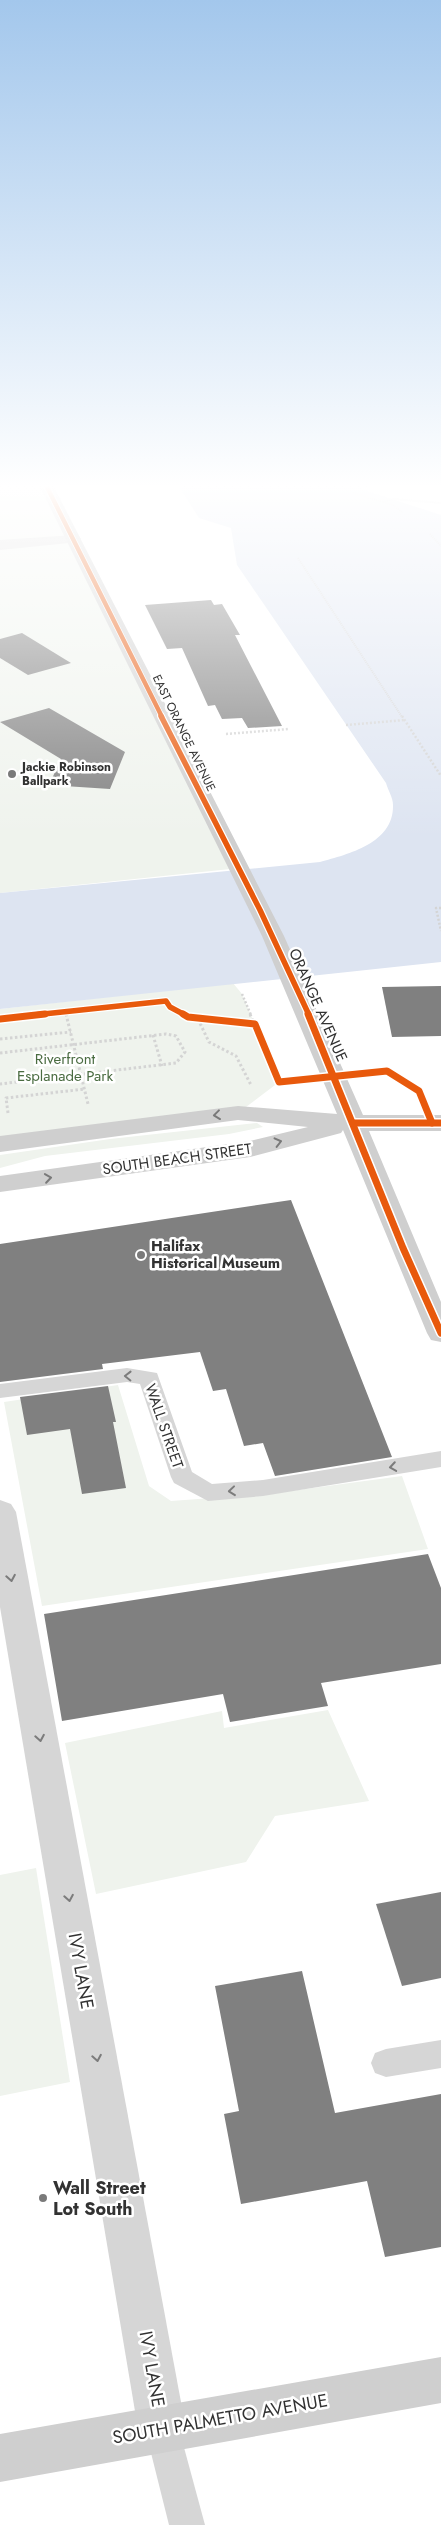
<svg xmlns="http://www.w3.org/2000/svg" width="441" height="2525" font-family="Jost,sans-serif">
<style>
.green{fill:#eff3ed}
.water{fill:#dde4f1}
.building{fill:#808080}
.lines{fill:none;stroke-linecap:round;stroke-linejoin:round}
.path-far2{stroke:#d4d4d4;stroke-width:2;stroke-dasharray:1 1;stroke-linecap:butt}
.path-far1{stroke:#d4d4d4;stroke-width:2.5;stroke-dasharray:2 2;stroke-linecap:butt}
.path{stroke:#d4d4d4;stroke-width:3;stroke-dasharray:2.5 2.5;stroke-linecap:butt}
.lane{fill:#d6d6d6;fill-rule:evenodd}
.street{fill:#d6d6d6;fill-rule:evenodd}
.secondary{fill:#cfcfcf;fill-rule:evenodd}
.cycleway-far2-casing{stroke:#fff;stroke-width:6}
.cycleway-far1-casing{stroke:#fff;stroke-width:8}
.cycleway-casing{stroke:#fff;stroke-width:10}
.cycleway-far2{stroke:#e8590c;stroke-width:4.5}
.cycleway-far1{stroke:#e8590c;stroke-width:5.5}
.cycleway{stroke:#e8590c;stroke-width:7}
.oneway{stroke:#797979}
.oneway2{stroke:#7c7c7c}
.poi-dot{fill:#7a7a7a;stroke:#fff;stroke-width:2}
.labels{text-anchor:middle;dominant-baseline:central;stroke-width:5;stroke-linejoin:round;paint-order:stroke}
.far-street-label{font-size:12px;fill:#323232;stroke:#fff}
.far-poi-label{font-size:12px;font-weight:bold;fill:#323232;stroke:#fff;text-anchor:start}
.street-label{font-size:15px;fill:#323232;stroke:#fff}
.park-label{font-size:15px;fill:#4a6c41;stroke:#fff}
.poi-label{font-size:15px;font-weight:bold;fill:#323232;stroke:#fff;text-anchor:start}
.near-street-label{font-size:18px;fill:#323232;stroke:#fff}
.near-poi-label{font-size:18px;font-weight:bold;fill:#323232;stroke:#fff;text-anchor:start}
</style>
<rect width="100%" height="100%" fill="#fff"/>
<g class="green">
<polygon points="0,485 43,485 68,526 240,868 0,893"/>
<polygon points="233,983 242,994 279,1082 238,1113 0,1144 0,1009"/>
<polygon points="257,1123 263,1127 229,1134 45,1156 0,1168 0,1155 110,1139"/>
<polygon points="118,1385 149,1486 171,1501 268,1494 402,1476 428,1549 42,1606 4,1402"/>
<polygon points="328,1710 369,1801 275,1816 246,1862 96,1894 65,1743 222,1711 224,1728"/>
<polygon points="36,1868 70,2082 0,2096 0,1875"/>
</g>
<path class="water" d="M178,485H371L361,489L441,515V962L0,1009V893L320,862C349,854 394,843 393,805C393,798 388,790 386,783L237,565L231,528L199,518Z"/>
<g class="building">
<polygon points="211,600 214,605 222,604 240,635 235,635 282,726 248,728 242,718 222,719 215,705 208,706 182,648 167,649 145,605"/>
<polygon points="22,633 71,663 28,675 0,658 0,639"/>
<polygon points="49,708 125,752 110,789 49,785 61,759 0,722"/>
<polygon points="441,986 441,1036 392,1037 382,987"/>
<polygon points="291,1200 392,1457 275,1476 263,1443 244,1446 226,1389 213,1391 200,1352 102,1364 103,1369 0,1382 0,1244"/>
<polygon points="108,1386 116,1422 113,1422 126,1488 82,1494 70,1429 27,1435 20,1397"/>
<polygon points="428,1554 441,1588 441,1664 321,1683 328,1706 230,1722 223,1694 62,1721 44,1614"/>
<polygon points="441,1892 441,1978 402,1986 376,1904"/>
<polygon points="302,1971 335,2113 441,2094 441,2247 385,2257 367,2181 241,2204 224,2114 239,2111 215,1986"/>
</g>
<g class="lines">
<g class="path-far2">
<polyline points="353,493 393,505 402,512"/>
<polyline points="383,502 393,499 441,503"/>
<polyline points="430,534 441,546"/>
<polyline points="298,558 402,717"/>
</g>
<g class="path-far1">
<polyline points="402,716 441,776"/>
<polyline points="346,725 405,720"/>
<polyline points="226,734 289,729"/>
<polyline points="441,908 436,908 441,931"/>
<polyline points="242,994 251,1015"/>
<polyline points="66,1012 67,1015"/>
<polyline points="34,1015 166,1001 170,1007 185,1015"/>
</g>
<g class="path">
<polyline points="66,1014 88,1104"/>
<polyline points="183,1014 188,1017 255,1024"/>
<polyline points="250,1014 254,1024"/>
<polyline points="0,1019 45,1014"/>
<polyline points="198,1019 209,1042 236,1056 251,1085"/>
<polyline points="153,1035 162,1066"/>
<polyline points="0,1039 71,1032"/>
<polyline points="0,1053 166,1034 176,1036 185,1052 176,1063 0,1084"/>
<polyline points="8,1113 6,1098 85,1089"/>
</g>
<g class="lane">
<polygon points="127,1368 157,1373 192,1472 212,1484 263,1480 441,1451 441,1467 263,1496 208,1501 174,1483 171,1477 140,1384 127,1382 0,1398 0,1384"/>
<polygon points="441,2040 441,2068 386,2077 375,2073 371,2063 375,2053 386,2049"/>
<polygon points="162,2412 174,2417 179,2429 205,2525 169,2525 145,2429 150,2417"/>
</g>
<g class="street">
<polygon points="74,535 79,536 81,539 79,542 0,550 0,540"/>
<polygon points="0,1500 11,1504 16,1512 186,2429 179,2446 162,2453 145,2446 138,2429 0,1607"/>
</g>
<g class="secondary">
<polygon points="39,485 53,485 284,936 363,1115 441,1115 441,1131 369,1131 441,1302 441,1342 431,1340 427,1333 343,1130 341,1133 250,1157 0,1192 0,1176 250,1141 308,1127 238,1120 0,1152 0,1136 238,1106 337,1114 262,936"/>
<polygon points="441,2357 441,2403 0,2482 0,2434"/>
</g>
<defs>
<polyline id="cycleway-far2" points="46,485 162,717"/>
<g id="cycleway-far1">
<polyline points="161,716 260,910 309,1015"/>
<polyline points="34,1015 166,1001 170,1007 185,1015"/>
</g>
<g id="cycleway">
<polyline points="183,1014 188,1017 255,1024 279,1082 387,1071 419,1091 432,1123"/>
<polyline points="308,1014 403,1248 441,1333"/>
<polyline points="0,1019 45,1014"/>
<polyline points="353,1123 441,1123"/>
</g>
</defs>
<use href="#cycleway-far2" class="cycleway-far2-casing"/>
<use href="#cycleway-far1" class="cycleway-far1-casing"/>
<use href="#cycleway" class="cycleway-casing"/>
<use href="#cycleway-far2" class="cycleway-far2"/>
<use href="#cycleway-far1" class="cycleway-far1"/>
<use href="#cycleway" class="cycleway"/>
</g>
<defs><path id="oneway-chevron" d="M-2-3.5L2.5 0L-2 3.5" fill="none" stroke-width="1.6" stroke-linecap="round" stroke-linejoin="round" transform="scale(1.25)"/></defs>
<g class="oneway">
<use href="#oneway-chevron" transform="translate(217 1115) rotate(173)"/>
<use href="#oneway-chevron" transform="translate(278 1142) rotate(-14)"/>
<use href="#oneway-chevron" transform="translate(48 1178) rotate(-8)"/>
</g>
<g class="oneway2">
<use href="#oneway-chevron" transform="translate(128 1376) rotate(-179)"/>
<use href="#oneway-chevron" transform="translate(393 1467) rotate(171)"/>
<use href="#oneway-chevron" transform="translate(232 1491) rotate(174)"/>
<use href="#oneway-chevron" transform="translate(11 1578) rotate(80)"/>
<use href="#oneway-chevron" transform="translate(40 1738) rotate(80)"/>
<use href="#oneway-chevron" transform="translate(69 1898) rotate(80)"/>
<use href="#oneway-chevron" transform="translate(97 2058) rotate(80)"/>
</g>
<linearGradient id="sky" x2="0" y2="1"><stop stop-color="#a3c7ec"/><stop offset="0.58" stop-color="#fff"/><stop offset="1" stop-color="#fff" stop-opacity="0"/></linearGradient>
<rect width="441" height="838" fill="url(#sky)"/>
<g class="poi-dot">
<circle cx="12" cy="774" r="5"/>
<circle cx="141" cy="1255" r="5"/>
<circle cx="43" cy="2198" r="5"/>
</g>
<g class="labels">
<g class="far-street-label">
<text transform="translate(184 733) rotate(64)">EAST ORANGE AVENUE</text>
</g>
<g class="far-poi-label">
<text x="22" y="767">Jackie Robinson<tspan x="22" dy="14">Ballpark</tspan></text>
</g>
<g class="street-label">
<text transform="translate(318 1005) rotate(66)">ORANGE AVENUE</text>
<text transform="translate(177 1159) rotate(-8)">SOUTH BEACH STREET</text>
<text transform="translate(164 1426) rotate(71)">WALL STREET</text>
</g>
<g class="park-label">
<text x="65" y="1059">Riverfront<tspan x="65" dy="17">Esplanade Park</tspan></text>
</g>
<g class="poi-label">
<text x="151" y="1246">Halifax<tspan x="151" dy="17">Historical Museum</tspan></text>
</g>
<g class="near-street-label">
<text transform="translate(81 1971) rotate(80)">IVY LANE</text>
<text transform="translate(152 2369) rotate(80)">IVY LANE</text>
<text transform="translate(220 2419) rotate(-10)">SOUTH PALMETTO AVENUE</text>
</g>
<g class="near-poi-label">
<text x="53" y="2188">Wall Street<tspan x="53" dy="21">Lot South</tspan></text>
</g>
</g>
</svg>
